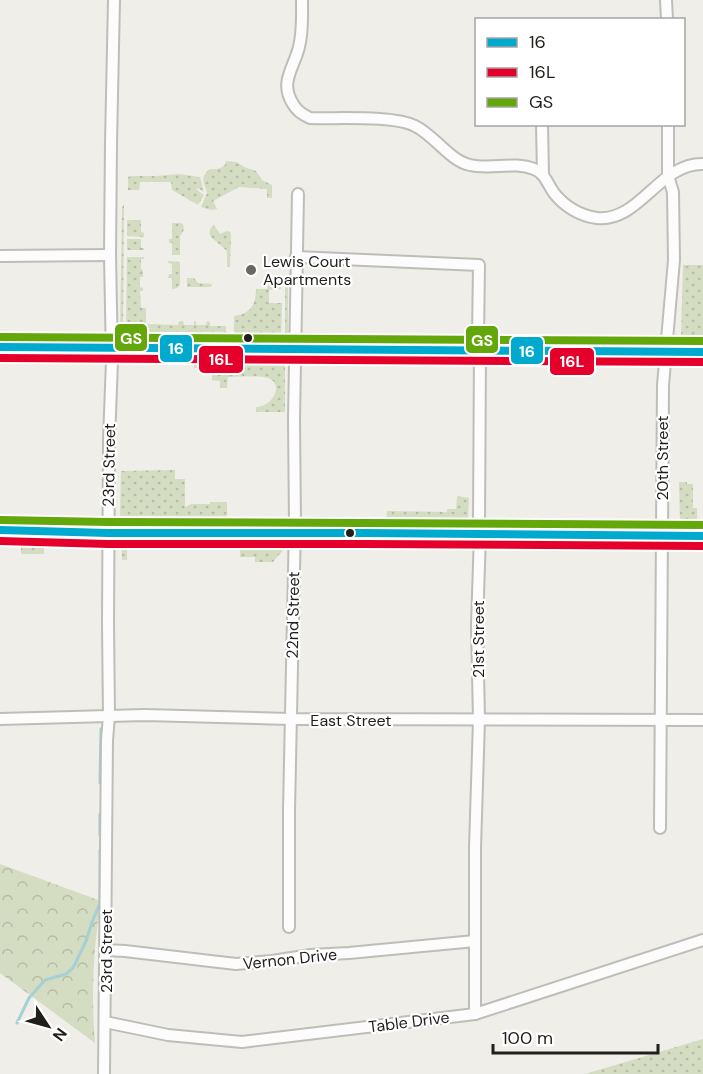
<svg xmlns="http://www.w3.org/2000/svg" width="703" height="1074" font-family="'DM Sans',sans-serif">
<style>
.grass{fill:url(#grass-dots)}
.park{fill:url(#park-crowns)}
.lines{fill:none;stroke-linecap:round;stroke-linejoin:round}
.stream{stroke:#a4d0d6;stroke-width:3}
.minor-casing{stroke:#bebdb9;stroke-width:14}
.secondary-casing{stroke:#bebdb9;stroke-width:18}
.minor{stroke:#fdfcfc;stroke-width:10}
.secondary{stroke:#fdfcfc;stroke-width:15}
.bus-1-casing{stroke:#fff;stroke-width:12}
.bus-2-casing{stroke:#fff;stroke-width:12}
.bus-3-casing{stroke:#fff;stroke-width:12}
.bus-1{stroke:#00a9ce;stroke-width:8}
.bus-2{stroke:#e4002b;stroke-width:8}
.bus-3{stroke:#64a70b;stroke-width:8}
.poi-dot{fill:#686763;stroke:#fff;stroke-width:2}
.bus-dot{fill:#201f1c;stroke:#fff;stroke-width:2}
.labels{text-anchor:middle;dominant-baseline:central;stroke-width:4.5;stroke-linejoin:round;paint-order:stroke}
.poi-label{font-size:16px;fill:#201f1c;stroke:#fff;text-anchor:start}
.street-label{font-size:16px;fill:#201f1c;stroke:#fff}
.line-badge{stroke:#fff;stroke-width:2}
.badge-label{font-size:16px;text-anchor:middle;font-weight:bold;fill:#fff}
</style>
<defs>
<pattern id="grass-dots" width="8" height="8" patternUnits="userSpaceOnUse" patternTransform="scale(1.5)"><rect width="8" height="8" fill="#d4dcc2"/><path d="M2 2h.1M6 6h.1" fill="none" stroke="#b6bca6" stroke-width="1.8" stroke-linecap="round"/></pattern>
<pattern id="park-crowns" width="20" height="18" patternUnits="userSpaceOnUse" patternTransform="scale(1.5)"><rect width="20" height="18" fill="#d4dcc2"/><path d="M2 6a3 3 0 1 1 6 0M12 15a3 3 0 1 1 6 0" fill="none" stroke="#b6bca6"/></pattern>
</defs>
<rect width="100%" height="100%" fill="#efeee8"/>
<g class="grass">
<path d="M226,161L237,162L244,167L256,171L262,180L272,185V198H267V189L239,187L213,201L217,209L211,210L201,207L207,193C204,182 199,178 210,169C216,170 220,169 225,165Z"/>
<polygon points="179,174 200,177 204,192 198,188 197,190 204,195 198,205 172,190 171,182 140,182 139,190 128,190 128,177 131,176 156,176"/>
<polygon points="124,204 123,331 120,331 122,208"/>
<polygon points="127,220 141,220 141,232 144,233 144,237 127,236"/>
<polygon points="172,223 181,223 183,224 184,230 180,236 180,255 172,255 172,243 169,242 169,239 172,239"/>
<path d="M214,225L220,234L227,231L230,232L231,235L230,267H227V251L211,237C208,232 210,228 214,225Z"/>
<polygon points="127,239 141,239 141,248 144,248 144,250 127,250"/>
<polygon points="127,257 144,257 144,259 141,259 141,269 143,270 143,277 140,277 140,287 143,288 143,291 140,291 141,308 146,308 146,324 178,325 179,321 183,321 184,325 194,325 194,321 196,321 196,325 206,325 207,321 210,322 210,326 226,326 226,332 229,332 229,335 126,334"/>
<polygon points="168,261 180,262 180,285 177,288 172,289 172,278 168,278 169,274 172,274 172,264 168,263"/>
<polygon points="683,265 703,265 703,337 681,337"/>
<polygon points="285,277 288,278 288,330 290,335 285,335"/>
<polygon points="187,278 194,278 198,283 212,284 211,287 187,287"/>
<path d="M271,278H282L281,289L269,290V303H282L281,335H251V333H244V335L234,334V316C251,314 256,304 256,289H267Z"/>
<polygon points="125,338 236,339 236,341 125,341"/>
<path d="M215,363L285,365V412H256V407C272,407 285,384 268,378C260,375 237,377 228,377L227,388H220V381L212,380V368H194V365L214,364Z"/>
<polygon points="175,470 175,479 185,479 185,507 191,504 210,504 210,502 227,502 227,521 125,520 120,517 121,471"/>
<polygon points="679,482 687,482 687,484 693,484 693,508 697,508 697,523 680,523"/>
<polygon points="458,496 469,498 468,519 465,523 386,522 387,511 447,512 447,509 456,509 457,497"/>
<polygon points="125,543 136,543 136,550 127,550 127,560 122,560 122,546"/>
<polygon points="240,543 280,543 284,546 284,549 273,562 255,562 255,557 240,557"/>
<rect x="21" y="547" width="23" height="7"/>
<polygon points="703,1039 703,1074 585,1074"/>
</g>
<path class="park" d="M0,864L101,901C93,948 91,995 95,1043L0,973Z"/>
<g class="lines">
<g class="stream">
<polyline points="100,783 101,729"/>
<polyline points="100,835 100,814"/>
<polyline points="17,1023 29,998 45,980 66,974 73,968 76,962 86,941 92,922 100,903 100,850"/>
</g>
<defs>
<g id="minor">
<path d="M302,0C302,16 303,31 299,47C294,68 279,82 293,104C297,111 303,115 310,118C336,119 394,115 415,126C434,135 450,161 470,165C491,170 514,161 534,169C545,173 548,185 554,193C564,206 580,216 597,218C640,222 659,163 703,164"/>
<polyline points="666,0 667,20"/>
<polyline points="542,124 543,175"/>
<polyline points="0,256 110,255"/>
<polyline points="296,257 479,265 478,338 480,351 479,523 480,534 477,625 479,720 475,848 475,1014"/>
<polyline points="0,719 145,715 290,719 703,720"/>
<polyline points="660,828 663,385 674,260 673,192 668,176 668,124"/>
<polyline points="289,927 289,810 295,523 294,419 298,194"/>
<polyline points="106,950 125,951 236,964 272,961 311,955 349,953 475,941"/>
<polyline points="105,1022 168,1035 242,1042 475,1014 703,940"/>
<polyline points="104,1074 107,740 109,716 108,624 109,440 112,361 110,255 111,143 114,0"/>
</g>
<g id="secondary">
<polyline points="0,347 703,352"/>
<polyline points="0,530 108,533 363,533 703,536"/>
</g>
</defs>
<use href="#minor" class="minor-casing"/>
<use href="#secondary" class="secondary-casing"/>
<use href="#minor" class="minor"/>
<use href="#secondary" class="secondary"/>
<defs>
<g id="bus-1">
<polyline points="0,347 703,352"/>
<polyline points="0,530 108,533 363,533 703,536"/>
</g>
<g id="bus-2">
<polyline points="0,358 703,362"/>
<polyline points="0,541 108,544 363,544 703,546"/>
</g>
<g id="bus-3">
<polyline points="0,337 703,341"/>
<polyline points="0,520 108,522 363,523 703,525"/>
</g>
</defs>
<use href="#bus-1" class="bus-1-casing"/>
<use href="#bus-2" class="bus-2-casing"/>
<use href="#bus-3" class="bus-3-casing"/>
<use href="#bus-1" class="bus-1"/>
<use href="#bus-2" class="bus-2"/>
<use href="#bus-3" class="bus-3"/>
</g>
<circle class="poi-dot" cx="251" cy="270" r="6"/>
<g class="bus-dot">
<circle cx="248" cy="338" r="5"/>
<circle cx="350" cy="533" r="5"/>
</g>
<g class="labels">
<g class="poi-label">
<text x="263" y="261">Lewis Court<tspan x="263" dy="18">Apartments</tspan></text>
</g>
<g class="street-label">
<text transform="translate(662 458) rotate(-90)">20th Street</text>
<text transform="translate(109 465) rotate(-89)">23rd Street</text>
<text transform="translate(293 615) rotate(-89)">22nd Street</text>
<text transform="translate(478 639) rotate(-90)">21st Street</text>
<text x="351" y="720">East Street</text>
<text transform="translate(106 951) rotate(-90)">23rd Street</text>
<text transform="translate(290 959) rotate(-6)">Vernon Drive</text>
<text transform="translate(409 1022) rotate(-7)">Table Drive</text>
</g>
</g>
<g class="line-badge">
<rect x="114" y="323" width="34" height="29" rx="6" fill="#64a70b"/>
<rect x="465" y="325" width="34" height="29" rx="6" fill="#64a70b"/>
<rect x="159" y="334" width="34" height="29" rx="6" fill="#00a9ce"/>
<rect x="510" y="336" width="34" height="29" rx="6" fill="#00a9ce"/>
<rect x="198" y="345" width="46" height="29" rx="6" fill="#e4002b"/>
<rect x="549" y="347" width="46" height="29" rx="6" fill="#e4002b"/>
</g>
<g class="badge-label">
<text x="131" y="344">GS</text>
<text x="482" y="346">GS</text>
<text x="176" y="354">16</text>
<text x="527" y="357">16</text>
<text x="221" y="365">16L</text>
<text x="572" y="367">16L</text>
</g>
<rect x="475" y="18" width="210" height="108" fill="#ffffff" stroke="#a6a5a4" stroke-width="1.5"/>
<rect x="487" y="38" width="30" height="9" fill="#00a9ce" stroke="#a6a5a4" stroke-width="1.5"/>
<text x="529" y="48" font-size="18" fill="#201f1c">16</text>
<rect x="487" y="68" width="30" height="9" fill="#e4002b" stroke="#a6a5a4" stroke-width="1.5"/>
<text x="529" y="78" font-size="18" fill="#201f1c">16L</text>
<rect x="487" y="98" width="30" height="9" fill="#64a70b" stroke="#a6a5a4" stroke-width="1.5"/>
<text x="529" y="108" font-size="18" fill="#201f1c">GS</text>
<g transform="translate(48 1026) rotate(126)" stroke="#ffffff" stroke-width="4.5" paint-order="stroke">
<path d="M0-4.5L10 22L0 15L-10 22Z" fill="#201f1c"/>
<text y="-9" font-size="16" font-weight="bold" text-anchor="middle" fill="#201f1c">N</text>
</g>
<path d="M493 1044v9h165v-9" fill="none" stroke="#201f1c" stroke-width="3"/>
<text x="502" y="1044" font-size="18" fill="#201f1c" stroke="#ffffff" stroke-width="4.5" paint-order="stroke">100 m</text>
</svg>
